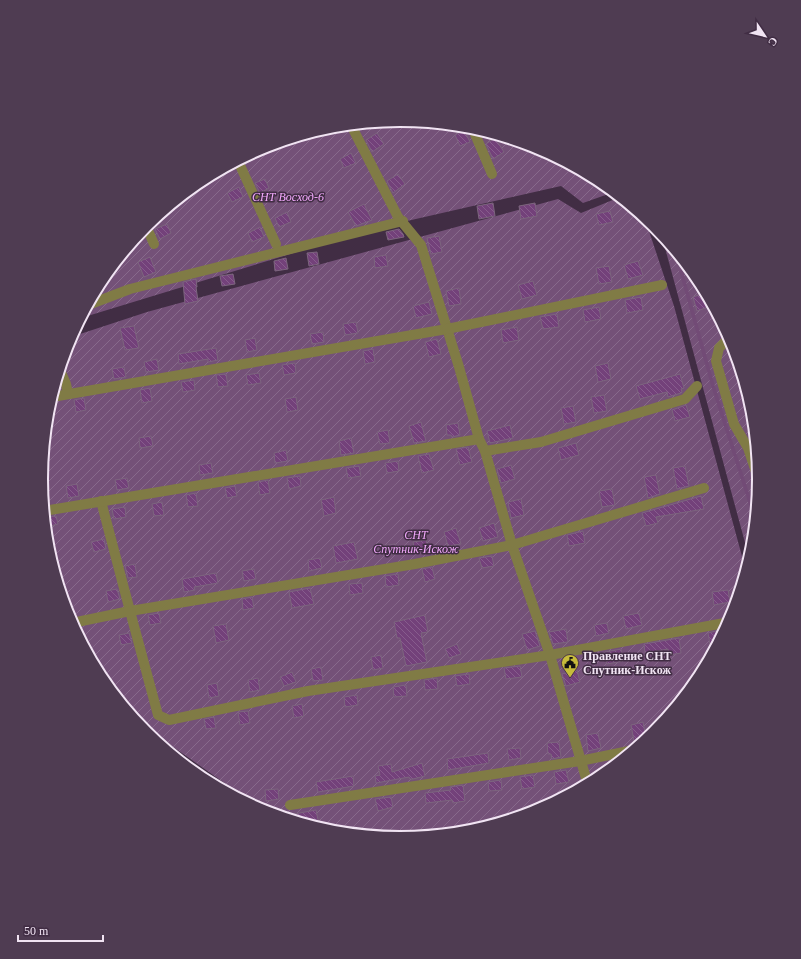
<svg xmlns="http://www.w3.org/2000/svg" width="801" height="959" font-family="Georgia,serif">
<style>
.garden{fill:url(#garden-furrows)}
.lines{fill:none;stroke-linecap:round;stroke-linejoin:round}
.stream{stroke:#724b76;stroke-width:3.5}
.building{fill:url(#building-back-hatch);stroke:#7c657e}
.minor{stroke:#807b45;stroke-width:10}
.labels{text-anchor:middle;dominant-baseline:central;stroke-width:3;stroke-linejoin:round;paint-order:stroke}
.park-label{font-size:12px;font-style:italic;fill:#f2a9fc;stroke:#412d44}
.poi-label{font-size:12px;font-weight:bold;fill:#f1e4f3;stroke:#412d44;text-anchor:start}
.rim{fill:none;stroke:#f1e4f3;stroke-width:2}
</style>
<defs>
<pattern id="garden-furrows" width="10" height="10" patternUnits="userSpaceOnUse"><rect width="10" height="10" fill="#745178"/><path d="M-1 1l2-2M0 10L10 0M9 11l2-2" fill="none" stroke="#886a8c"/></pattern>
<pattern id="building-back-hatch" width="6" height="6" patternUnits="userSpaceOnUse"><rect width="6" height="6" fill="#73417a"/><path d="M-1 5l2 2M0 0l6 6M5-1l2 2" fill="none" stroke="#875c8d"/></pattern>
</defs>
<rect width="100%" height="100%" fill="#412d44"/>
<g class="garden">
<polygon points="401,120 471,127 538,147 600,181 614,192 583,203 561,186 372,229 81,318 102,280 146,225 201,180 263,147 331,127"/>
<polygon points="620,197 644,216 674,306 746,571 733,617 699,679 655,734 600,779 538,812 470,832 400,839 330,832 267,813 135,720 101,679 68,617 48,549 41,479 48,409 71,337 147,312 558,199 581,213"/>
<polygon points="661,233 700,280 733,342 753,410 760,480 753,550 750,561"/>
</g>
<g class="lines">
<polyline class="stream" points="690,268 681,271 713,386 756,521"/>
</g>
<g class="building">
<polygon points="464,130 470,142 460,146 455,135"/>
<polygon points="377,133 384,144 372,152 366,140"/>
<polygon points="495,138 504,152 493,159 486,144"/>
<polygon points="351,153 356,163 344,168 340,159"/>
<polygon points="398,174 405,184 393,193 387,181"/>
<polygon points="265,179 269,188 260,193 255,183"/>
<polygon points="239,187 243,197 232,202 227,193"/>
<polygon points="493,203 495,216 479,219 477,206"/>
<polygon points="535,203 537,216 521,219 519,206"/>
<polygon points="364,204 372,220 356,226 348,212"/>
<polygon points="610,211 613,222 599,225 596,214"/>
<polygon points="287,212 291,222 279,227 275,218"/>
<polygon points="167,224 171,233 160,239 155,229"/>
<polygon points="260,227 264,237 252,242 248,233"/>
<polygon points="399,229 403,234 404,237 388,240 386,232"/>
<polygon points="439,236 442,252 431,254 427,238"/>
<polygon points="317,252 319,264 309,266 307,253"/>
<polygon points="386,255 388,266 375,268 374,257"/>
<polygon points="150,257 156,272 144,277 138,262"/>
<polygon points="286,258 288,269 275,271 274,261"/>
<polygon points="638,261 643,275 628,279 624,265"/>
<polygon points="609,266 612,282 599,284 596,268"/>
<polygon points="233,274 235,284 222,286 220,276"/>
<polygon points="196,279 197,287 196,287 198,301 185,304 183,282"/>
<polygon points="533,281 537,295 522,299 518,285"/>
<polygon points="459,288 461,304 449,306 446,291"/>
<polygon points="705,293 708,307 697,311 693,297"/>
<polygon points="641,297 643,310 627,313 625,300"/>
<polygon points="429,302 432,314 416,318 413,306"/>
<polygon points="599,307 601,319 585,322 583,310"/>
<polygon points="557,314 559,327 543,329 540,317"/>
<polygon points="356,322 358,333 345,335 343,324"/>
<polygon points="134,326 139,348 125,350 120,328"/>
<polygon points="517,327 519,340 503,343 501,330"/>
<polygon points="323,332 324,342 312,344 310,334"/>
<polygon points="255,338 257,350 247,352 245,340"/>
<polygon points="437,339 441,354 429,357 425,342"/>
<polygon points="216,348 218,360 208,362 208,359 179,364 178,354"/>
<polygon points="373,349 375,362 365,364 363,351"/>
<polygon points="157,359 159,370 146,372 144,362"/>
<polygon points="295,363 296,373 284,375 282,365"/>
<polygon points="608,363 611,379 598,382 595,366"/>
<polygon points="124,367 126,377 114,379 112,369"/>
<polygon points="259,373 261,383 248,385 246,375"/>
<polygon points="226,374 228,386 218,387 216,375"/>
<polygon points="680,374 684,388 681,389 682,392 681,393 668,397 667,392 640,399 636,386"/>
<polygon points="194,380 195,390 183,392 181,382"/>
<polygon points="150,388 152,401 142,403 140,390"/>
<polygon points="604,395 607,411 594,413 591,397"/>
<polygon points="296,397 298,410 287,412 285,399"/>
<polygon points="84,398 86,410 76,412 74,400"/>
<polygon points="686,405 690,417 675,421 672,410"/>
<polygon points="573,406 576,422 564,424 561,408"/>
<polygon points="421,422 426,441 414,443 409,426"/>
<polygon points="458,423 460,435 452,437 451,435 447,435 446,425"/>
<polygon points="510,425 513,438 490,443 487,431"/>
<polygon points="388,430 390,443 380,444 377,432"/>
<polygon points="151,436 153,446 140,448 139,438"/>
<polygon points="351,438 354,453 341,455 339,441"/>
<polygon points="576,443 579,455 561,460 558,448"/>
<polygon points="468,447 472,462 460,465 456,449"/>
<polygon points="286,450 288,461 275,463 274,453"/>
<polygon points="429,454 434,470 422,473 418,456"/>
<polygon points="398,461 399,471 387,473 385,463"/>
<polygon points="211,463 213,473 200,475 199,465"/>
<polygon points="511,465 515,479 501,483 497,469"/>
<polygon points="359,466 361,476 348,478 346,468"/>
<polygon points="685,466 689,486 677,489 673,468"/>
<polygon points="656,475 660,494 648,498 644,477"/>
<polygon points="300,476 301,486 289,489 287,478"/>
<polygon points="127,478 129,488 117,490 115,480"/>
<polygon points="268,480 270,493 260,495 258,482"/>
<polygon points="77,484 79,496 68,498 66,486"/>
<polygon points="235,486 237,496 227,498 225,488"/>
<polygon points="612,489 615,505 602,507 599,491"/>
<polygon points="196,493 198,506 188,507 186,495"/>
<polygon points="701,496 704,509 656,517 658,523 646,526 642,513"/>
<polygon points="334,497 336,513 324,516 321,500"/>
<polygon points="521,499 524,515 511,518 508,502"/>
<polygon points="162,502 164,515 154,516 152,504"/>
<polygon points="125,507 126,517 114,519 112,509"/>
<polygon points="56,516 58,524 46,527 45,517"/>
<polygon points="494,523 498,537 483,541 479,528"/>
<polygon points="456,528 461,544 448,546 444,532"/>
<polygon points="583,531 585,543 569,546 567,535"/>
<polygon points="104,539 106,549 94,552 91,542"/>
<polygon points="426,540 428,550 415,552 413,542"/>
<polygon points="354,542 358,559 336,563 333,546"/>
<polygon points="395,544 396,554 384,556 382,546"/>
<polygon points="492,556 494,566 482,568 479,558"/>
<polygon points="320,558 322,568 309,571 308,560"/>
<polygon points="135,564 137,577 128,578 125,566"/>
<polygon points="432,567 435,579 425,582 422,569"/>
<polygon points="254,569 256,579 244,581 242,571"/>
<polygon points="216,573 218,583 194,587 195,590 184,592 182,579"/>
<polygon points="398,574 399,585 386,587 385,576"/>
<polygon points="362,583 363,593 350,595 349,584"/>
<polygon points="310,588 314,604 292,608 289,592"/>
<polygon points="117,589 120,599 108,602 106,591"/>
<polygon points="728,590 730,602 714,605 712,592"/>
<polygon points="252,597 254,608 243,610 242,599"/>
<polygon points="159,613 161,623 150,625 148,615"/>
<polygon points="639,613 642,625 626,629 623,616"/>
<polygon points="425,615 428,632 421,633 427,662 406,666 400,638 397,638 394,622"/>
<polygon points="607,623 609,633 596,636 594,625"/>
<polygon points="226,624 229,640 216,643 213,626"/>
<polygon points="566,629 568,642 553,644 549,632"/>
<polygon points="720,630 721,638 712,656 708,633"/>
<polygon points="535,631 540,646 527,650 522,634"/>
<polygon points="129,633 132,643 121,645 119,635"/>
<polygon points="679,638 681,653 669,655 668,649 645,653 644,644"/>
<polygon points="457,644 461,654 449,658 445,649"/>
<polygon points="621,649 623,661 607,664 605,652"/>
<polygon points="381,655 383,668 373,670 371,657"/>
<polygon points="520,666 522,677 506,679 504,668"/>
<polygon points="321,667 323,680 313,681 311,669"/>
<polygon points="577,670 580,682 566,686 562,674"/>
<polygon points="292,672 296,682 284,686 280,677"/>
<polygon points="469,674 470,684 457,686 455,676"/>
<polygon points="258,678 260,690 250,692 248,680"/>
<polygon points="437,678 438,689 425,690 424,680"/>
<polygon points="217,683 219,696 209,698 207,685"/>
<polygon points="406,685 407,696 394,697 393,687"/>
<polygon points="357,695 358,705 345,707 344,697"/>
<polygon points="302,704 304,716 294,718 292,706"/>
<polygon points="248,711 250,723 240,725 238,712"/>
<polygon points="214,717 216,728 206,729 204,719"/>
<polygon points="643,722 646,738 634,741 631,725"/>
<polygon points="598,733 601,748 588,751 586,735"/>
<polygon points="559,742 561,757 552,759 551,754 548,754 547,743"/>
<polygon points="520,748 521,758 509,760 507,749"/>
<polygon points="488,753 489,763 448,770 447,759"/>
<polygon points="422,763 425,776 413,779 410,779 409,777 376,783 375,776 380,775 378,766 391,764 392,772"/>
<polygon points="566,770 569,782 556,784 554,772"/>
<polygon points="533,775 535,787 522,789 520,777"/>
<polygon points="353,776 354,786 318,792 316,782"/>
<polygon points="501,780 502,790 489,791 488,782"/>
<polygon points="463,785 465,801 453,803 452,800 426,803 425,793 451,790 450,787"/>
<polygon points="278,789 279,799 266,801 265,790"/>
<polygon points="391,797 393,807 378,811 375,799"/>
<polygon points="316,810 320,829 296,822 294,814"/>
</g>
<g class="lines">
<g class="minor">
<polyline points="351,125 398,217 421,245 459,367 479,439 485,451 512,545 550,655 588,785"/>
<polyline points="472,127 492,174"/>
<polyline points="238,161 276,244"/>
<polyline points="146,226 154,244"/>
<polyline points="88,305 130,289 403,221"/>
<polyline points="730,337 719,348 716,361 734,424 748,448 760,484"/>
<polyline points="60,370 66,384 68,394"/>
<polyline points="52,397 447,329 662,285"/>
<polyline points="485,451 541,442 685,399 697,386"/>
<polyline points="101,501 130,611 415,564 512,545 704,488"/>
<polyline points="44,511 479,439"/>
<polyline points="72,623 130,611 158,715 169,720 308,691 550,655 730,622"/>
<polyline points="290,805 580,761 634,750"/>
</g>
</g>
<defs>
<symbol id="civic-pin" viewBox="-11 -11 22 30"><path d="M0 17L-7.5 6A9.5 9.5 0 1 1 7.5 6Z" fill="#c7bb3b" stroke="#412d44"/><path d="M-.6-6.5H3V-4.5H.6V-3L4-1V1h2V6H-6V1h2V-1L-.6-3ZM-1.2 2.5V6h2.4V2.5Z" fill="#111"/></symbol>
</defs>
<g fill-rule="evenodd">
<use href="#civic-pin" x="560" y="653" width="20" height="27"/>
</g>
<g class="labels">
<g class="park-label">
<text x="288" y="197">СНТ Восход-6</text>
<text x="416" y="535">СНТ<tspan x="416" dy="14">Спутник-Искож</tspan></text>
</g>
<g class="poi-label">
<text x="583" y="656">Правление СНТ<tspan x="583" dy="14">Спутник-Искож</tspan></text>
</g>
</g>
<path d="M0 0H801V959H0ZM48 479a352 352 0 1 1 704 0a352 352 0 1 1-704 0Z" fill="#4f3c52" fill-rule="evenodd"/>
<path class="rim" d="M48 479a352 352 0 1 1 704 0a352 352 0 1 1-704 0Z"/>
<g transform="translate(765 36) rotate(125)" stroke="#412d44" stroke-width="3" paint-order="stroke">
<path d="M0-3L7 15L0 10L-7 15Z" fill="#f1e4f3"/>
<text y="-6" font-size="11" font-weight="bold" text-anchor="middle" fill="#f1e4f3">С</text>
</g>
<path d="M18 935v6h85v-6" fill="none" stroke="#f1e4f3" stroke-width="2"/>
<text x="24" y="935" font-size="12" fill="#f1e4f3" stroke="#412d44" stroke-width="3" paint-order="stroke">50 m</text>
</svg>
